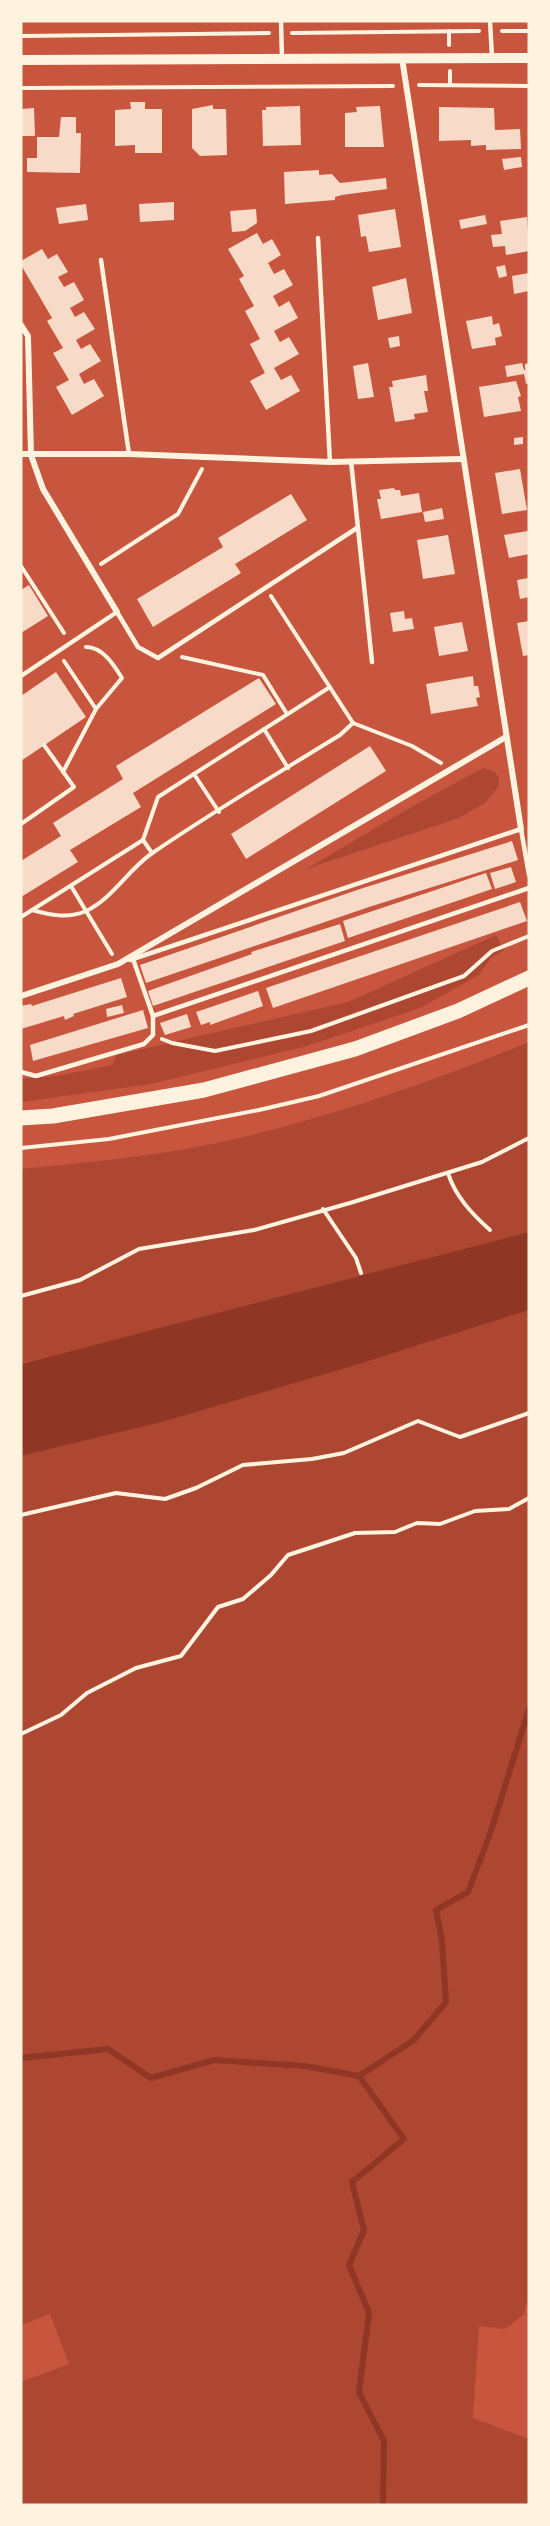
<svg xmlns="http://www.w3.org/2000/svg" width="550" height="2526" font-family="Bitter,serif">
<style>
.green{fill:#ae4732}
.water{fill:#8f3625}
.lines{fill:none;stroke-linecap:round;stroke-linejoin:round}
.stream{stroke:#8f3625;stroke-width:6}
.building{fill:#f7dbc8}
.path{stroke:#fff3e0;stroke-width:4}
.service{stroke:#fff3e0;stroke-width:4.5}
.minor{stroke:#fff3e0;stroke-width:6}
.tertiary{stroke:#fff3e0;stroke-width:10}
.primary{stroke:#fff3e0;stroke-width:15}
</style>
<rect width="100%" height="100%" fill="#c8553d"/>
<g class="green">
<polygon points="483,768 493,771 499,777 499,786 486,802 459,818 306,869 408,809"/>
<polygon points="496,935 504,950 491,958 479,975 420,1008 307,1046 151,1084 21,1102 21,1079 57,1076 112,1065 117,1055 348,1002"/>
<path d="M529,1042V1232L162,1329L21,1363V1169C81,1163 143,1157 202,1146C312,1124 426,1084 529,1042Z"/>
<polygon points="529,1310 529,2296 524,2314 505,2329 479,2326 473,2418 529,2439 529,2505 21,2505 21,2382 69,2364 50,2314 21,2325 21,1456 162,1422 356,1365"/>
</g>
<polygon class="water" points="529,1232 529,1310 356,1365 162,1422 21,1456 21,1364"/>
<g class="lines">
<g class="stream">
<polyline points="21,2058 108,2049 151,2078 214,2060 305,2066 359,2076"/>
<polyline points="383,2505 384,2441 359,2392 369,2313 349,2265 364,2230 352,2182 404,2139 359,2076 414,2040 446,2002 442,1941 436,1910 468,1892 490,1834 529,1709"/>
</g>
</g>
<g class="building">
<polygon points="130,102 145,102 145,109 162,109 162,153 135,153 135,145 115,146 115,110 131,109"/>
<polygon points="213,105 213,109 226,109 227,155 200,156 192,148 192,109"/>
<polygon points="300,106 301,145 263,146 262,110 266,110 266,107"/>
<polygon points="380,106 384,147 345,147 345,113 357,112 356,107"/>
<polygon points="439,107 494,108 495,130 520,129 521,149 486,150 486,145 471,146 471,140 439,141"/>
<polygon points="34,108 35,136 21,136 21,109"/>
<polygon points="61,117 76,117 76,133 81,133 80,173 27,172 27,158 37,158 37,137 59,137"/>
<polygon points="521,157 522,167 504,170 502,159"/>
<polygon points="319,170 319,175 332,174 340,183 386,178 387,189 342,195 335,197 335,200 285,204 284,172"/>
<polygon points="174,202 174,220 140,222 139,204"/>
<polygon points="86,204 88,220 59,224 56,208"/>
<polygon points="256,209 257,223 245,231 232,232 230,211"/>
<polygon points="395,209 401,247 369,252 366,236 361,237 358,215"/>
<polygon points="485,215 487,224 461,229 459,220"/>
<polygon points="527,217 529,251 506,255 505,246 493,247 491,235 502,234 500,221"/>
<polygon points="257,233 263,244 272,239 281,255 268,263 274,274 284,269 293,285 273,296 279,307 289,301 298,318 274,331 280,342 289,337 299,354 274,368 281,380 291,375 300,391 266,410 250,381 265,373 250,344 260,339 245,311 254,306 239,279 244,276 228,249"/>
<polygon points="42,249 48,259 57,254 68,272 58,277 64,287 74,282 84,300 70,308 75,317 84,312 95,329 76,340 81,349 90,344 101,361 79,374 84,384 94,379 104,396 72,415 56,387 69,380 53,353 63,348 47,321 52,318 21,265 21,261"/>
<polygon points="505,265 507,276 499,278 496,267"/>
<polygon points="529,273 529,291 514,294 512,276"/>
<polygon points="406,278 412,313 378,320 372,287"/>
<polygon points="492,316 493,325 499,323 502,336 495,338 496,345 472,349 466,321"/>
<polygon points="399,336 400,346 390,348 388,338"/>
<polygon points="368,363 374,397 358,399 353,366"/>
<polygon points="522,363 524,370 525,370 525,364 529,363 529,383 526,384 524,374 507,377 505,366"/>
<polygon points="426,375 428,391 424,391 428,412 414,414 415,419 395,422 389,387 393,387 392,381"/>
<polygon points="516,381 521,396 518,397 521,411 484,417 479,387"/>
<polygon points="523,437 523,444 514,445 514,438"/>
<polygon points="520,469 527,510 502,514 495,473"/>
<polygon points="394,488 395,490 400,490 401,496 419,493 422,512 381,519 377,499 381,499 379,490"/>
<polygon points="291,494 307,520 235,564 241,573 153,627 137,599 223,547 218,538"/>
<polygon points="442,508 444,519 425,522 423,512"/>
<polygon points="528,531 529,554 509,558 504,535"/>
<polygon points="448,535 455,574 423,579 417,540"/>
<polygon points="529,578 529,597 520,599 517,580"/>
<polygon points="29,585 48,616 21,633 21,590"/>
<polygon points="404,611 405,619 412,618 414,629 393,632 390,613"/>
<polygon points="529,621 529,655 523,656 517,623"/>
<polygon points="462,622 468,651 439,656 434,627"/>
<polygon points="56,672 86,717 21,761 21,696"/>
<polygon points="473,676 474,686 478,686 480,697 476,698 478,706 431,714 426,684"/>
<polygon points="259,678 276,704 133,793 141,807 70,850 78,862 21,897 21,861 61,836 53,823 123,779 116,766"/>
<polygon points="370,746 386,771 246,859 231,834"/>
<polygon points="512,841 518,860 369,907 146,983 140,965 360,889"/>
<polygon points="511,867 516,882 495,889 490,873"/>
<polygon points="486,873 492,889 348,938 343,921"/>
<polygon points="520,902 527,921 273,1008 266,988"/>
<polygon points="340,924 345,941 153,1006 148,991 252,954 251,952"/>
<polygon points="121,978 127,997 73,1014 74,1016 65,1020 64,1016 21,1029 21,1006 31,1004 32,1006"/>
<polygon points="258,991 263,1006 210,1025 210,1022 201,1025 196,1012"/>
<polygon points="122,1005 124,1013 107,1017 106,1009"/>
<polygon points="143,1010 148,1028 33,1061 30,1045"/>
<polygon points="187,1014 191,1027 165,1035 160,1023"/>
</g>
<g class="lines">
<g class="path">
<polyline points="449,31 449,45"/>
<polyline points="502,31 529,31"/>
<polyline points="292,33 479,31"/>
<polyline points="21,36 269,33"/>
<polyline points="450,71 450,85"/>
<polyline points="419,85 529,86"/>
<polyline points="21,88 393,86"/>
<polyline points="101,564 178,514 202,469"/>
<polyline points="21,566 64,633"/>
<polyline points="271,596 353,723 412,746 441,763"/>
<path d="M86,647C103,647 114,665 122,678L96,709"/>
<polyline points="182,657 263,675 287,714"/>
<polyline points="264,729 288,768"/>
<polyline points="63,772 96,709 64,661"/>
<polyline points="194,774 219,812"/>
<polyline points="21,824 74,787 44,745"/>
<polyline points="143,840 152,853"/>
<polyline points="71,886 112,954"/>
<path d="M32,910C50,915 68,919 86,911C113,898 127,871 151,854C212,812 277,774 340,735L353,723"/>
<polyline points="21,917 143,840 158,797 330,687"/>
<polyline points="162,1039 172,1043 215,1051 311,1031 464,976 492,951 529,936"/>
<polyline points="21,1148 109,1139 259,1110 319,1096 529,1025"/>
<path d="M448,1173C455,1196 472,1214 490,1230"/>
<polyline points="323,1209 356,1258 361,1273"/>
<polyline points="21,1296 80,1280 139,1249 254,1230 350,1203 482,1162 529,1138"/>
<polyline points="21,1515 116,1493 165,1499 196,1488 243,1465 312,1459 344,1453 418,1421 460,1437 529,1413"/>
<polyline points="21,1734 61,1715 87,1693 136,1668 181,1656 218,1607 243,1599 271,1575 288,1555 355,1533 395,1532 417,1523 440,1524 475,1511 509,1509 529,1498"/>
</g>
<g class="service">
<polyline points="281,21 282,59"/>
<polyline points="490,21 492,57"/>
<polyline points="318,238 330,462"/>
<polyline points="101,260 129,454"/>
<polyline points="351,461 372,662"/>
<polyline points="21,676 117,612 138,647 158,658 357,528"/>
<polyline points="130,960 521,829 529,875"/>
<polyline points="153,1016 529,888"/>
<polyline points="21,1072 36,1076 144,1044 153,1035 153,1016 133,959"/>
</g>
<g class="minor">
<path d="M402,58C442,315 480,572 521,829"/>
<polyline points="21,325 28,336 31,455 43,489 117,612"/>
<polyline points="21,454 129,454 330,462 462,459"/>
<polyline points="21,996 118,964 506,737"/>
</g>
<polyline class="tertiary" points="21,60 529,58"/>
<polyline class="primary" points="21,1118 53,1116 204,1090 355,1049 458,1011 529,978"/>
</g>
<rect width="550" height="2526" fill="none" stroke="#fff3e0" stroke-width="45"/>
</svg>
